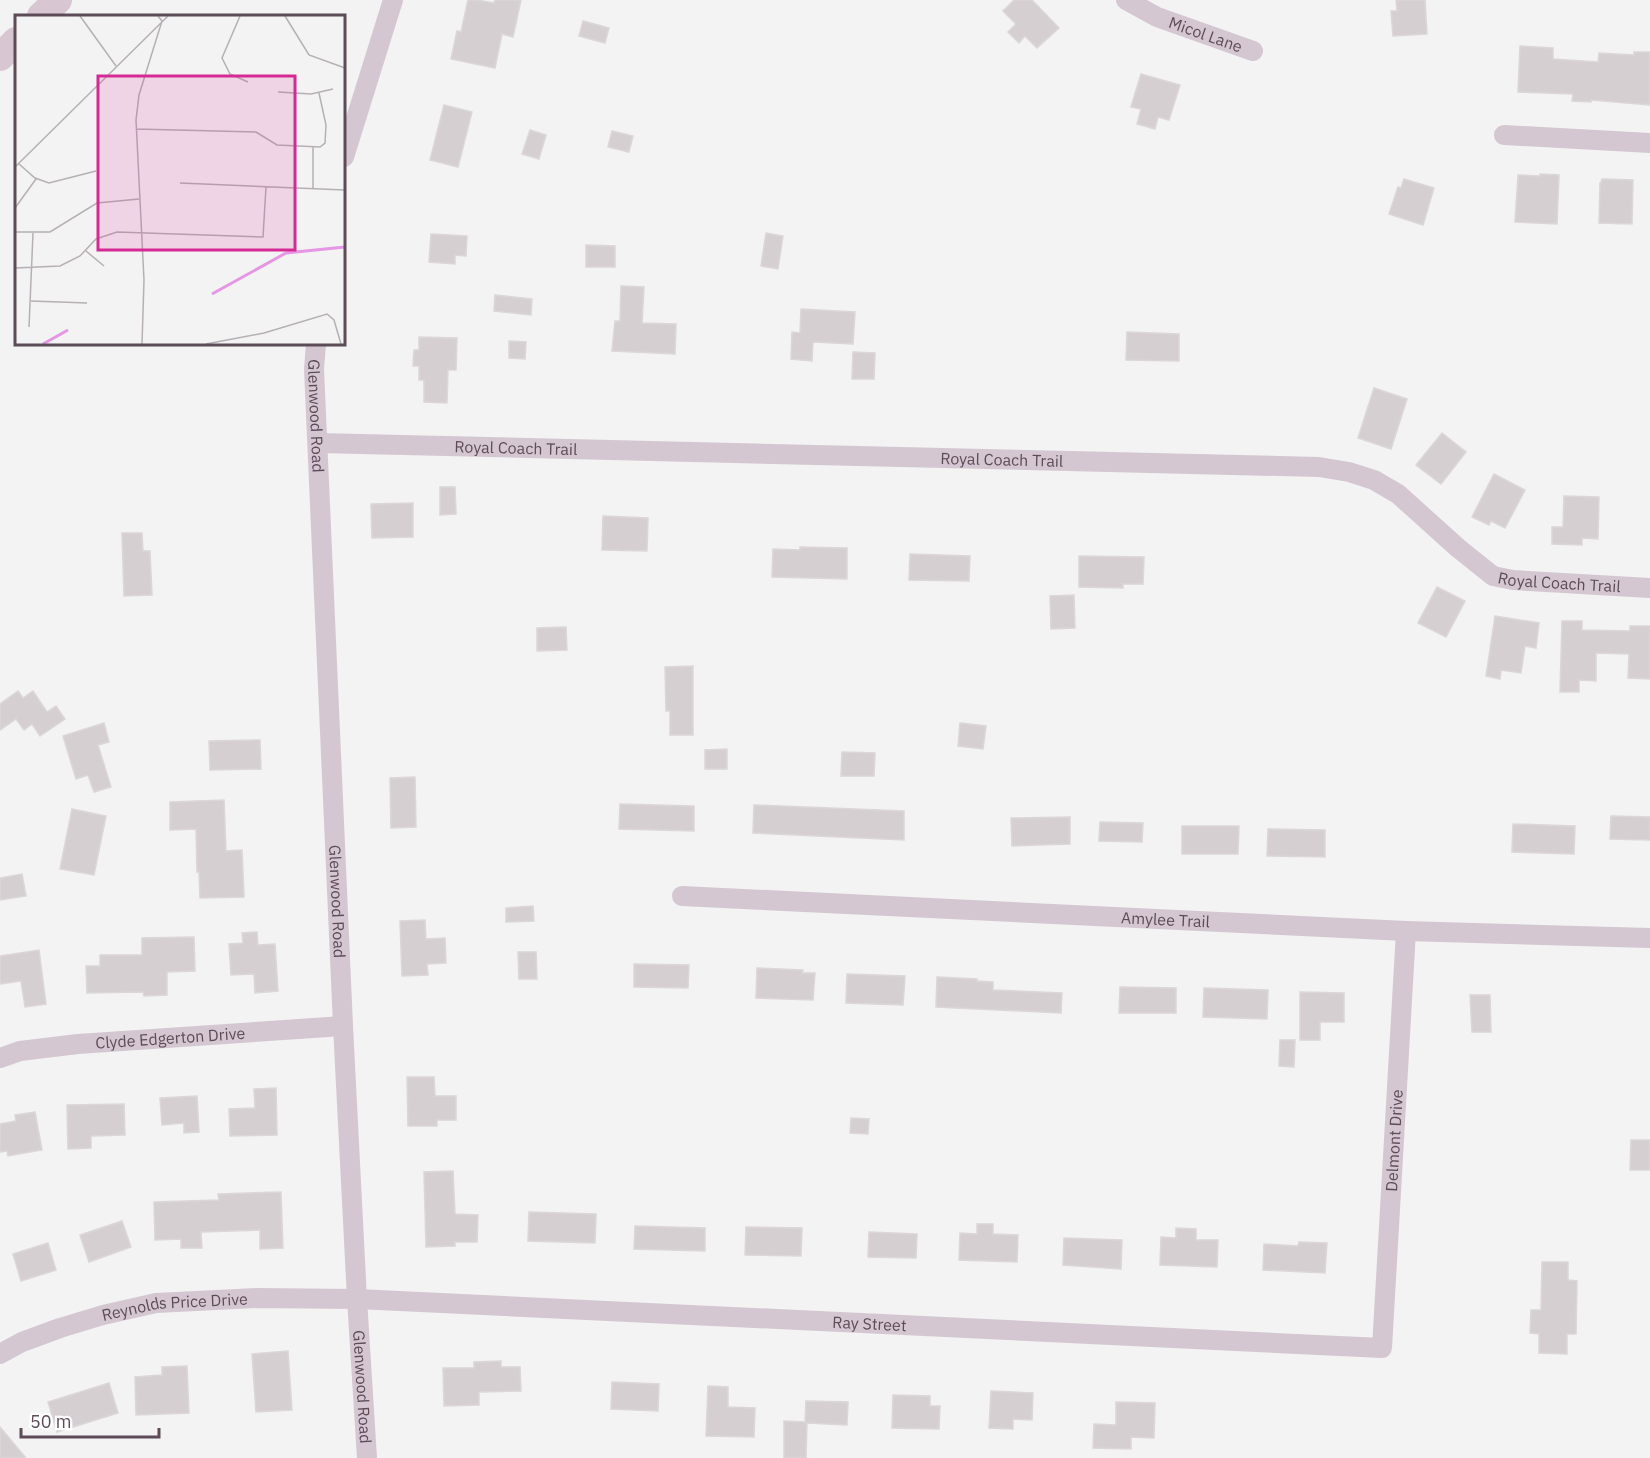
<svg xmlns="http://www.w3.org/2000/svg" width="1650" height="1458" font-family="'IBM Plex Sans',sans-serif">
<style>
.building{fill:#d5cfd2;stroke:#dcd6d9;stroke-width:1.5}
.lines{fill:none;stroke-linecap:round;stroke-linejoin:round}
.street{stroke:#d5c7d1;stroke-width:20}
.secondary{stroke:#d8c6d2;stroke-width:28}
.labels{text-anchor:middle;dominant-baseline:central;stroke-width:4.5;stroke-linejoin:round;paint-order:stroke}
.street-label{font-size:16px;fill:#5d4b58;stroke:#fff}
.inset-river{fill:none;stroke:#e596e4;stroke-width:3}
.inset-road{fill:none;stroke:#b6b0b4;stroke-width:1.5}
.view{fill:#d52a96;fill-opacity:0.15;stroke:#d52a96;stroke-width:3}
.inset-edge{fill:none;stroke:#5d4b58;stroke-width:3}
</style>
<rect width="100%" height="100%" fill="#f2f3f2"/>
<g class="building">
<polygon points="468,0 477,0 494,3 495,0 521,0 513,37 502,34 495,68 451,59 457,31 461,32"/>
<polygon points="1014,0 1032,0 1059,28 1037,48 1025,36 1019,43 1008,32 1016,24 1003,11"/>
<polygon points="1396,0 1425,0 1427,34 1393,36 1391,11 1397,11"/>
<polygon points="583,21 609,28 605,43 579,36"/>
<polygon points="1520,46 1553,48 1553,59 1598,62 1599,53 1634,55 1634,52 1650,52 1650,105 1591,100 1591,102 1572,101 1573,94 1518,92"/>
<polygon points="1141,74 1180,85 1169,120 1158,117 1155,129 1137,124 1141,109 1131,107"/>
<polygon points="444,105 472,112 458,167 430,160"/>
<polygon points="530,130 546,135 539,159 522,154"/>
<polygon points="612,131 633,136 629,152 608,147"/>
<polygon points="1540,174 1559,175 1557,224 1515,222 1518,175 1540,176"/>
<polygon points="1404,179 1434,188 1423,225 1389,214 1398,187 1401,188"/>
<polygon points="1602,179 1633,180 1632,224 1599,223 1600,183 1601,183"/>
<polygon points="766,233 783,236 778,269 761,266"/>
<polygon points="431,234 467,236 466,256 455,255 455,264 429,262"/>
<polygon points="586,245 615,246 615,267 586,267"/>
<polygon points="621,286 644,287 642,323 676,324 675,354 612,351 615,321 620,321"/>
<polygon points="495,295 532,299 531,315 494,311"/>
<polygon points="801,309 855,312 853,344 813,342 812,361 791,359 792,332 800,333"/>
<polygon points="1127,332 1179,334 1179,361 1126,360"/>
<polygon points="419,337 457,338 456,370 448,370 447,403 424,402 424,380 419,380 419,366 413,366 414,350 419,350"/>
<polygon points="509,341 526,342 525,359 509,358"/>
<polygon points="853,352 875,353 874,379 852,379"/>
<polygon points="1374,388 1407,399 1391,449 1358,438"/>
<polygon points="1442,433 1466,452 1441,484 1416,465"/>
<polygon points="1494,474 1525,490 1505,528 1491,521 1489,525 1472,517"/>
<polygon points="440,487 455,487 456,514 440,515"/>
<polygon points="1564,496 1599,497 1598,539 1582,538 1582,545 1552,544 1552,527 1563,527"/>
<polygon points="413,503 413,537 372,538 371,504"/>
<polygon points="603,516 648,518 647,551 602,550"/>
<polygon points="122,533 142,533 143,551 150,551 152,595 124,596"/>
<polygon points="800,547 847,548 847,579 772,577 773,549 800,550"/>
<polygon points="910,554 970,556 969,581 909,580"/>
<polygon points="1079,556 1144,557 1143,584 1123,584 1123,588 1079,587"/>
<polygon points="1437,587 1465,601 1446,637 1418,623"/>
<polygon points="1074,595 1075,628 1051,629 1050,596"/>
<polygon points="1495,616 1539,623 1536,648 1525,646 1521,673 1501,670 1500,679 1486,676"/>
<polygon points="1562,621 1582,621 1582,630 1630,631 1630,626 1650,626 1650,679 1628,678 1629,654 1596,653 1596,681 1579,680 1579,692 1560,692"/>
<polygon points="566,627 567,650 537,651 537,628"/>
<polygon points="693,666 693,735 670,735 670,711 666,711 665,667"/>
<polygon points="18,691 23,698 33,691 47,712 56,706 65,719 40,736 32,724 24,730 16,719 0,730 0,704"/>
<polygon points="104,723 109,742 98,745 111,787 94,792 88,775 76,779 63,736"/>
<polygon points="960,723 986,726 983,749 958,746"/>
<polygon points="260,740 261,769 210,770 209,741"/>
<polygon points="727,749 727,769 705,769 705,750"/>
<polygon points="842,752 875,753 874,776 841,776"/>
<polygon points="415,777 416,827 391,828 390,778"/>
<polygon points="224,800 226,851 242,850 244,897 200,898 199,872 197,872 196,829 170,830 170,802"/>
<polygon points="620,804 694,806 694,831 619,829"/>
<polygon points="754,805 904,811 904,840 753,833"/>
<polygon points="72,809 106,816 94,875 60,869"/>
<polygon points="1611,816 1650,817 1650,840 1610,839"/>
<polygon points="1070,817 1070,844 1012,846 1011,818"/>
<polygon points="1100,822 1143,823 1142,842 1099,841"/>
<polygon points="1513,824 1575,826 1574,854 1512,852"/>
<polygon points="1182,826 1239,826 1238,854 1182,854"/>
<polygon points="1268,829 1325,830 1325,857 1267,856"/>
<polygon points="22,874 26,896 0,900 0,878"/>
<polygon points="533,906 534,921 506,922 506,908"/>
<polygon points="425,920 426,939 445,938 446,963 427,964 428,975 402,976 400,921"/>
<polygon points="257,932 258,945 275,944 278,991 255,993 254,974 231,975 229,944 243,943 242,933"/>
<polygon points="194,937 195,971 167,972 167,995 144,996 143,992 87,993 86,966 100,966 100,955 142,955 142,938"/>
<polygon points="39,950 46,1004 25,1007 21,981 0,984 0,956"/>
<polygon points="518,952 536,952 537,979 519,979"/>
<polygon points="634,964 689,965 688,988 634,987"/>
<polygon points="757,968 803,970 802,973 815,973 813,1000 756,998"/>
<polygon points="847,974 905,976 903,1005 846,1003"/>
<polygon points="937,977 977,979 977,981 993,982 993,990 1062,993 1061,1013 936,1007"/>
<polygon points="1120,987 1176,988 1176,1013 1119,1013"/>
<polygon points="1204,988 1268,990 1267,1019 1203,1017"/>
<polygon points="1300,992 1344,993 1344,1022 1320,1022 1320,1040 1300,1040"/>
<polygon points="1470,995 1490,995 1491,1032 1472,1032"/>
<polygon points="1280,1040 1295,1040 1294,1067 1279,1066"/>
<polygon points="407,1077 434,1077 435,1096 456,1096 456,1120 437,1120 437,1126 408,1126"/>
<polygon points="276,1088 277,1135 230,1136 229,1109 255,1108 254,1089"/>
<polygon points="197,1096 199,1132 184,1133 184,1123 162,1125 160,1098"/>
<polygon points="124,1104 125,1135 91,1136 91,1148 68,1149 67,1105"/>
<polygon points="35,1112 42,1150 8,1156 7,1151 0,1152 0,1124 16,1121 15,1115"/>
<polygon points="851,1118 869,1119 868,1134 850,1133"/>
<polygon points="1631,1140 1650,1140 1650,1170 1630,1170"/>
<polygon points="453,1171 455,1214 478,1215 477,1242 455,1242 455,1246 426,1247 424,1172"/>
<polygon points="281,1192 283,1248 260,1249 260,1230 201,1232 202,1248 181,1248 181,1239 155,1240 154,1202 219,1200 218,1194"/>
<polygon points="529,1212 596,1214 595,1243 528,1241"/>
<polygon points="122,1221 131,1247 89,1262 80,1235"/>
<polygon points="977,1224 993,1224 993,1234 1018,1235 1017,1262 959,1260 960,1233 977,1234"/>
<polygon points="635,1226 705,1228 705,1251 634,1249"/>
<polygon points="746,1227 802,1228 801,1256 745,1255"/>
<polygon points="1176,1228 1196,1229 1196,1240 1218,1240 1217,1267 1160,1265 1161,1237 1176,1238"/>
<polygon points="869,1232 917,1234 916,1258 868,1257"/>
<polygon points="1064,1238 1122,1240 1121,1269 1063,1265"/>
<polygon points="1299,1242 1327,1243 1325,1273 1263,1270 1264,1244 1298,1246"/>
<polygon points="48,1243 56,1270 21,1281 13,1254"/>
<polygon points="1542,1262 1568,1262 1568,1280 1577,1281 1576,1334 1567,1334 1567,1354 1539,1353 1539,1334 1530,1333 1531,1310 1541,1310"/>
<polygon points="288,1351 292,1410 256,1412 252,1354"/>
<polygon points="501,1361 501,1367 520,1367 521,1391 479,1392 479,1405 444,1406 443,1368 474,1368 474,1362"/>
<polygon points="187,1366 189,1413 136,1415 135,1377 162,1375 162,1367"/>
<polygon points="612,1382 659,1384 658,1411 611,1409"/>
<polygon points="109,1383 118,1413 57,1432 48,1402"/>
<polygon points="708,1386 728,1387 728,1407 755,1408 754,1437 706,1436"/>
<polygon points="991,1391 1033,1393 1032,1420 1013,1419 1013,1429 989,1428"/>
<polygon points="893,1395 930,1396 930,1406 940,1406 939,1429 892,1428"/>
<polygon points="806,1401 848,1402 847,1425 807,1423 806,1458 784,1458 784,1421 805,1422"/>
<polygon points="1116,1402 1155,1403 1154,1438 1131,1437 1131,1449 1093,1448 1094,1424 1116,1425"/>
<polygon points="0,1427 26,1458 0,1458"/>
</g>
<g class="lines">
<g class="street">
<path id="s1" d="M1126,0L1157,17L1253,51"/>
<polyline points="1504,135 1650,143"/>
<polyline points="344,157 393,0"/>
<path id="s2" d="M316,344L314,369L343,1026L357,1299L367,1458"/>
<path id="s3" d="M318,443L1319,467L1349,472L1374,480L1398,494L1458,548L1493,576L1513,580L1650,588"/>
<path id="s4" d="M682,896L1406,931L1650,938"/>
<path id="s5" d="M0,1058L20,1051L78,1044L343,1026"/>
<path id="s6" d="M0,1354L22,1342L60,1328L103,1315L156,1303L257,1298L357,1299L1382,1348L1406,931"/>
</g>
<g class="secondary">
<polyline points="41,16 58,0"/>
<polyline points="0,57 16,41"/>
</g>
</g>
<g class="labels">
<g class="street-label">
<text stroke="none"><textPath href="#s1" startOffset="87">Micol Lane</textPath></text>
<text stroke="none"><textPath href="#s2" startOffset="72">Glenwood Road</textPath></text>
<text stroke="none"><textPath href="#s3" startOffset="198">Royal Coach Trail</textPath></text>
<text stroke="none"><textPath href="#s3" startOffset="684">Royal Coach Trail</textPath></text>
<text stroke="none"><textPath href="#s3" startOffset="1278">Royal Coach Trail</textPath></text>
<text stroke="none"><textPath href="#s2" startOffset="558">Glenwood Road</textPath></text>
<text stroke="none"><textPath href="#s4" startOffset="484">Amylee Trail</textPath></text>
<text stroke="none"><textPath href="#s5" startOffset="172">Clyde Edgerton Drive</textPath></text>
<text stroke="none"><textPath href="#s6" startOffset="1600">Delmont Drive</textPath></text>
<text stroke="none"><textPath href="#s6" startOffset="183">Reynolds Price Drive</textPath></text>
<text stroke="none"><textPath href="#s6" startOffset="879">Ray Street</textPath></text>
<text stroke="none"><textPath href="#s2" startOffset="1044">Glenwood Road</textPath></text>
</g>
</g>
<g transform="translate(15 15)">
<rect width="330" height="330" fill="#f2f3f2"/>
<path class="inset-river" d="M197,279L271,238L330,232M28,329L53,315"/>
<path class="inset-road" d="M65,1L101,51M225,1L207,43L215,59L233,67M270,1L294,40L330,53M263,77L296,79L318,74M121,114L241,117L262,130L305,132L310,128L311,110L304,78M4,149L20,163L34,168L81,156M0,152L153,1M165,168L330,175M298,174V132M0,193L21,164M0,217H35L82,188L124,184M71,236L89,251M0,253L45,251L65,241L81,224L102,217L248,222L251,172M16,286L72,288M14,312L18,218M127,329L129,265L121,105L124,80L147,6L143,1M191,329L249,318L312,299L319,305L326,329"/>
<path class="view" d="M83,61H280V235H83Z"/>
<rect width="330" height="330" class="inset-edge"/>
</g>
<path d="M21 1428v9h138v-9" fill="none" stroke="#5d4b58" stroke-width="3"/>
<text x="30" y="1428" font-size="18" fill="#5d4b58" stroke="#ffffff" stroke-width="4.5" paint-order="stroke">50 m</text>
</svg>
